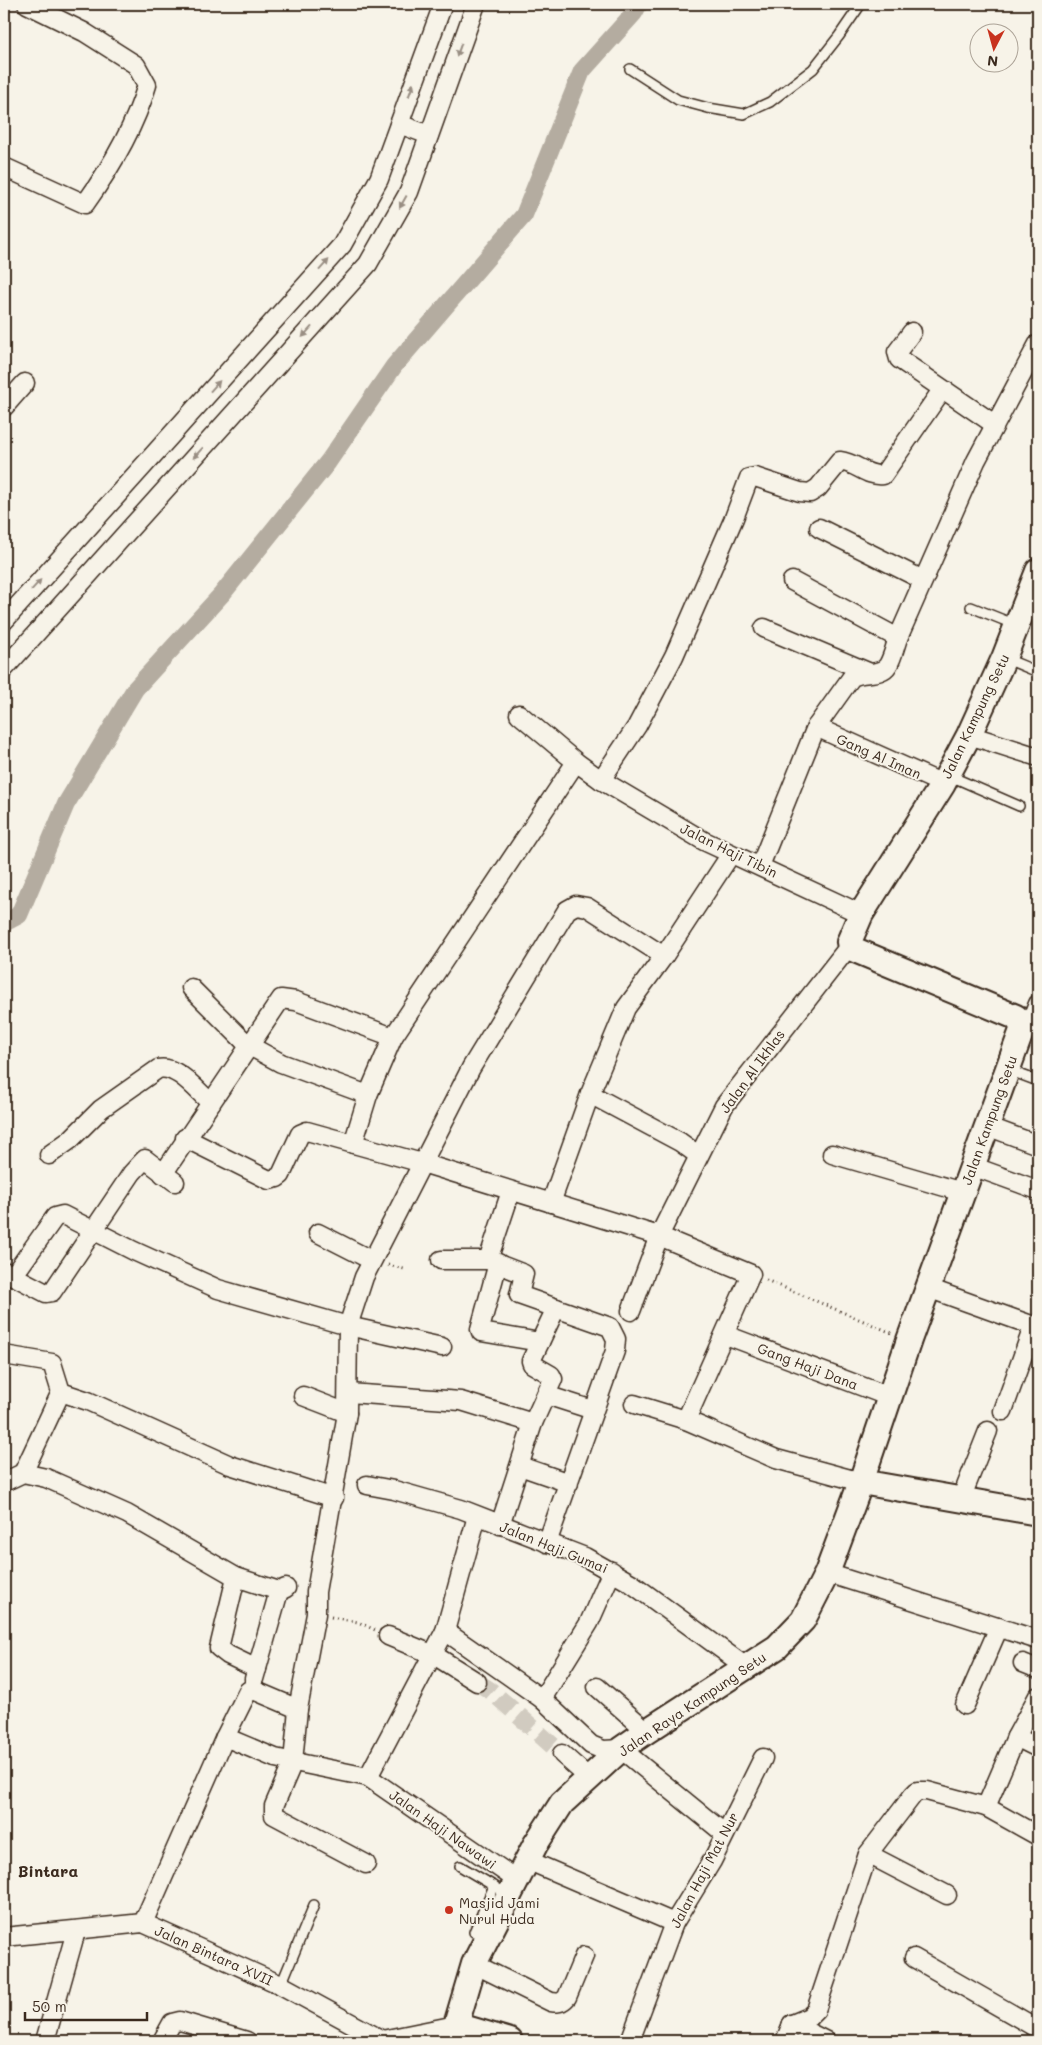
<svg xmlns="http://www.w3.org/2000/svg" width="1042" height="2045" font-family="Mali,sans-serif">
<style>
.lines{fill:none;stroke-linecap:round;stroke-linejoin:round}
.canal{stroke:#b4aca0;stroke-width:18}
.street-tunnel{stroke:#d1cbc0;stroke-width:18;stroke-dasharray:18 9;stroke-linecap:butt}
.lane-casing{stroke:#3b2a1e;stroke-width:12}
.street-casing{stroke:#3b2a1e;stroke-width:21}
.secondary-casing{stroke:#3b2a1e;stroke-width:28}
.path{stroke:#3b2a1e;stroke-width:3;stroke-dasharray:1 4;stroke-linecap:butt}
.lane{stroke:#f7f3e8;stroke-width:9}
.street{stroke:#f7f3e8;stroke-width:18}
.secondary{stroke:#f7f3e8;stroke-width:24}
.oneway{fill:#998e83}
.poi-dot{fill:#c8321e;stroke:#f7f3e8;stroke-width:2}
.labels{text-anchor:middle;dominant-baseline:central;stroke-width:4;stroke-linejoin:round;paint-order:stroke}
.street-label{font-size:14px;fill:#3b2a1e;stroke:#f7f3e8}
.poi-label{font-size:14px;fill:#3b2a1e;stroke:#f7f3e8;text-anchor:start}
.quarter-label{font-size:16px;font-weight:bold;fill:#3b2a1e;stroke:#f7f3e8}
</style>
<rect width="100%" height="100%" fill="#f7f3e8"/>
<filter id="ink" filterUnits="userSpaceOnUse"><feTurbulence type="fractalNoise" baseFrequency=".02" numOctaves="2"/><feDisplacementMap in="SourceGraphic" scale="10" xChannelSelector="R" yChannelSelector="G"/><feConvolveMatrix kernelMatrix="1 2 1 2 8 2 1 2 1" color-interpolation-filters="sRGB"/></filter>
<g filter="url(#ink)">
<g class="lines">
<polyline class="canal" points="4,923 19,915 66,804 135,689 222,594 328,462 394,366 524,215 582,71 634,13 639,4"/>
<polyline class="street-tunnel" points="477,1682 491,1691 562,1754"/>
<defs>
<g id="lane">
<polyline points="630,69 678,100 708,108 744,114 770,102 813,69 839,36 861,4"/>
<polyline points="971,607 1016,625"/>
<polyline points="1004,658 1038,672"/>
<polyline points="948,775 1019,806"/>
<polyline points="1008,1070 1038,1081"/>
<polyline points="460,1866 509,1895"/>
<polyline points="474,1932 494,1886"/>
<polyline points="281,1985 314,1905"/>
</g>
<g id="street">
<polyline points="399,124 429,135"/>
<path d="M4,167L85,204C110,169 135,126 147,85L136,65L84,32L27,4"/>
<polyline points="912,332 897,352 899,359 994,424"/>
<polyline points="4,407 25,383"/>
<polyline points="819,528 923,580"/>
<polyline points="792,581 898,638"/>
<polyline points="4,621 342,245 379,179 443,4"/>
<polyline points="764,628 868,672"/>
<polyline points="4,669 368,264 409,192 476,4"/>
<polyline points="519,714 576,762"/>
<polyline points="816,727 943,784"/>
<polyline points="969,735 1038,757"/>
<path d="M601,780L637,726L674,656L734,518L749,478L755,477L800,492L810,493L818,488L840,461C857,463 867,477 883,475L942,390"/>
<path d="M760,866L816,727L851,678C861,670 881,677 888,665C893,657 895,646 898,638L976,461L1038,344"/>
<polyline points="191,988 248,1045 281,1063 368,1095"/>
<polyline points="1021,1024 1032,1019 1038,1004"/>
<polyline points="590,1094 680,1142 698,1155"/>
<polyline points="987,1126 1038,1145"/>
<polyline points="185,1138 269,1180 277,1178 281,1175 300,1134 307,1131 422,1163 659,1236 751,1274 686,1420"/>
<polyline points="353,1144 368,1095 393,1037 576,762 601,780 704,841 861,914"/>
<polyline points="832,1154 962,1192"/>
<path d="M49,1155L70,1140L101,1109L158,1069C177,1064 198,1092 211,1103"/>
<polyline points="972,1166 1038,1190"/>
<polyline points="163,1174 281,999 296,1001 393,1037"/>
<polyline points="551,1203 590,1094 626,1008 664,956"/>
<polyline points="318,1233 371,1260"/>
<polyline points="441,1260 488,1260 524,1274 519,1295 610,1327 616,1339 615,1351 547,1543"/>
<polyline points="488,1260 511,1191"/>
<polyline points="498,1263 480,1329 481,1332 540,1342 556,1308"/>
<polyline points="4,1271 46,1293 52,1292 132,1173 143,1161 145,1159 175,1182"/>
<polyline points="13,1276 55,1217 63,1215 134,1251 218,1289 348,1326 442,1347"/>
<polyline points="928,1288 1031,1325 1032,1330 1003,1411"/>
<polyline points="631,1311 659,1236 724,1106 850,945"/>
<polyline points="726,1335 890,1397"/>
<polyline points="4,1355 52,1363 61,1392 88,1401 230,1465 334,1498"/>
<polyline points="349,1393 461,1401 533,1423"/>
<polyline points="546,1395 593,1410"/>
<polyline points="303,1396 347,1413"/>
<polyline points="634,1404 686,1420 776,1459 861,1482"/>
<polyline points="520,1466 569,1483"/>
<polyline points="23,1473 61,1392"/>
<polyline points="4,1482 23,1473 46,1478 127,1514 236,1577 279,1591 286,1588"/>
<polyline points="367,1485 394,1490 461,1509 585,1557 631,1583 746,1667"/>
<polyline points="961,1499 988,1431"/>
<polyline points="500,1525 533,1423 553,1379 551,1375 532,1364 531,1361 540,1342"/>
<polyline points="827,1573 1038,1640"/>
<polyline points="236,1577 219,1648 228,1655 257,1669"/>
<polyline points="445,1631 542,1699 591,1745 603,1750 621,1749 725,1834"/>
<polyline points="388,1636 434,1655 477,1682"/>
<polyline points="1023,1663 1038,1669"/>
<polyline points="254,1679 279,1591"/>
<polyline points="597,1687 647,1731"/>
<polyline points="542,1699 589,1623 612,1571"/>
<polyline points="965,1705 999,1627"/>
<polyline points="298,1709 293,1762 274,1806 274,1815 366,1864"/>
<polyline points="225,1737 275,1758 368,1777 517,1880"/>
<polyline points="1016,1737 1038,1748"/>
<polyline points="562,1754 589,1778"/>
<polyline points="368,1777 445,1631 477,1516"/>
<polyline points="986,1807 1016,1737 1038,1696"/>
<polyline points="868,1854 947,1895"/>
<polyline points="527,1860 674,1923"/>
<polyline points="143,1923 225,1737 248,1691 251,1689 298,1709 316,1614 316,1592 347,1413 348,1326 364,1277 471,1068 567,910 576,905 587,907 664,956 731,854"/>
<polyline points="4,1937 143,1923 281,1985 382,2040"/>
<polyline points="914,1958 1038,2029"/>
<path d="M474,1964L551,2002C558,2003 562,2003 567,1997L584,1956"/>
<polyline points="792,2024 809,2017 816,2010 868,1854 913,1795 917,1791 927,1791 986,1807 1038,1836"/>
<polyline points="792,2024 826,2041"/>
<polyline points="382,2040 456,2025"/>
<polyline points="45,2041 76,1931"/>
<polyline points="162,2041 172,2023 180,2021 247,2041"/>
<polyline points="630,2041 674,1923 712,1861 763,1758"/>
<polyline points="785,2041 792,2024"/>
</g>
<g id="secondary">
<polyline points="861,1482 1038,1513"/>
<polyline points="510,2041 456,2025 474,1964 535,1845 562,1803 621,1749 647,1731 777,1647 803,1620 827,1573 861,1482 909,1340 1022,1030 1021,1024 1016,1017 855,950 849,942 861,914 943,784 969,735 1004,658 1038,571"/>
</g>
</defs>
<use href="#lane" class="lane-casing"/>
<use href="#street" class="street-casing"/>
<use href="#secondary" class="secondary-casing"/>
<g class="path">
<polyline points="388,1265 404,1269"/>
<polyline points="766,1280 892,1333"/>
<polyline points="331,1617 358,1622 375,1630"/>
</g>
<use href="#lane" class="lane"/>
<use href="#street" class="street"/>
<use href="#secondary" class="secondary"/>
</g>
<defs><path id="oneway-solid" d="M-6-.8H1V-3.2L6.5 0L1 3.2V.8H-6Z" transform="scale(1.25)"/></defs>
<g class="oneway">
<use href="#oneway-solid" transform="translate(459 50) rotate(110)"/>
<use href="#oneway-solid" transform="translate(411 90) rotate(-70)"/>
<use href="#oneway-solid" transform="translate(403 202) rotate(119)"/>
<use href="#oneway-solid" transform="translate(324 265) rotate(-48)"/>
<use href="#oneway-solid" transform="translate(307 332) rotate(132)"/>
<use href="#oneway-solid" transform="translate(215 386) rotate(-48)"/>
<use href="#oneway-solid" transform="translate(198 453) rotate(132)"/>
<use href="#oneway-solid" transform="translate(36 585) rotate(-48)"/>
</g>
</g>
<circle class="poi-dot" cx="449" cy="1910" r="5"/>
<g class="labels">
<g class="street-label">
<text transform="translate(975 716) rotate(-64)">Jalan Kampung Setu</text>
<text transform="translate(879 756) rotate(24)">Gang Al Iman</text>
<text transform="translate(729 850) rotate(26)">Jalan Haji Tibin</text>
<text transform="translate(752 1071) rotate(-54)">Jalan Al Ikhlas</text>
<text transform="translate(989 1120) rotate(-70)">Jalan Kampung Setu</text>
<text transform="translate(808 1366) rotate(21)">Gang Haji Dana</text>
<text transform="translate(554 1547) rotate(22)">Jalan Haji Gumai</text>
<text transform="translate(692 1704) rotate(-34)">Jalan Raya Kampung Setu</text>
<text transform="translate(443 1829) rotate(35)">Jalan Haji Nawawi</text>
<text transform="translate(704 1870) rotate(-62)">Jalan Haji Mat Nur</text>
<text transform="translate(214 1955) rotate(24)">Jalan Bintara XVII</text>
</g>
<g class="poi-label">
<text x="459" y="1902">Masjid Jami<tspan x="459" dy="16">Nurul Huda</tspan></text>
</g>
<g class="quarter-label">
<text x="48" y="1870">Bintara</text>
</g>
</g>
<rect width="1042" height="2045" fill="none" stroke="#f7f3e8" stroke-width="20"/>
<rect x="10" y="10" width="1022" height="2025" fill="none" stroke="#3b2a1e" stroke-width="2" filter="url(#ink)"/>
<g transform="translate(994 48) rotate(186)"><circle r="24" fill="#f7f3e8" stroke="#aca397"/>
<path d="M0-4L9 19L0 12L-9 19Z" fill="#c8321e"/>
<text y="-8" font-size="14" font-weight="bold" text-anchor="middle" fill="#3b2a1e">N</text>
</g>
<path d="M25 2012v8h122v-8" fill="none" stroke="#3b2a1e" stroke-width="2.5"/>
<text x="32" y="2012" font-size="15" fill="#3b2a1e" stroke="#f7f3e8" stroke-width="4" paint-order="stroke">50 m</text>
</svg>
